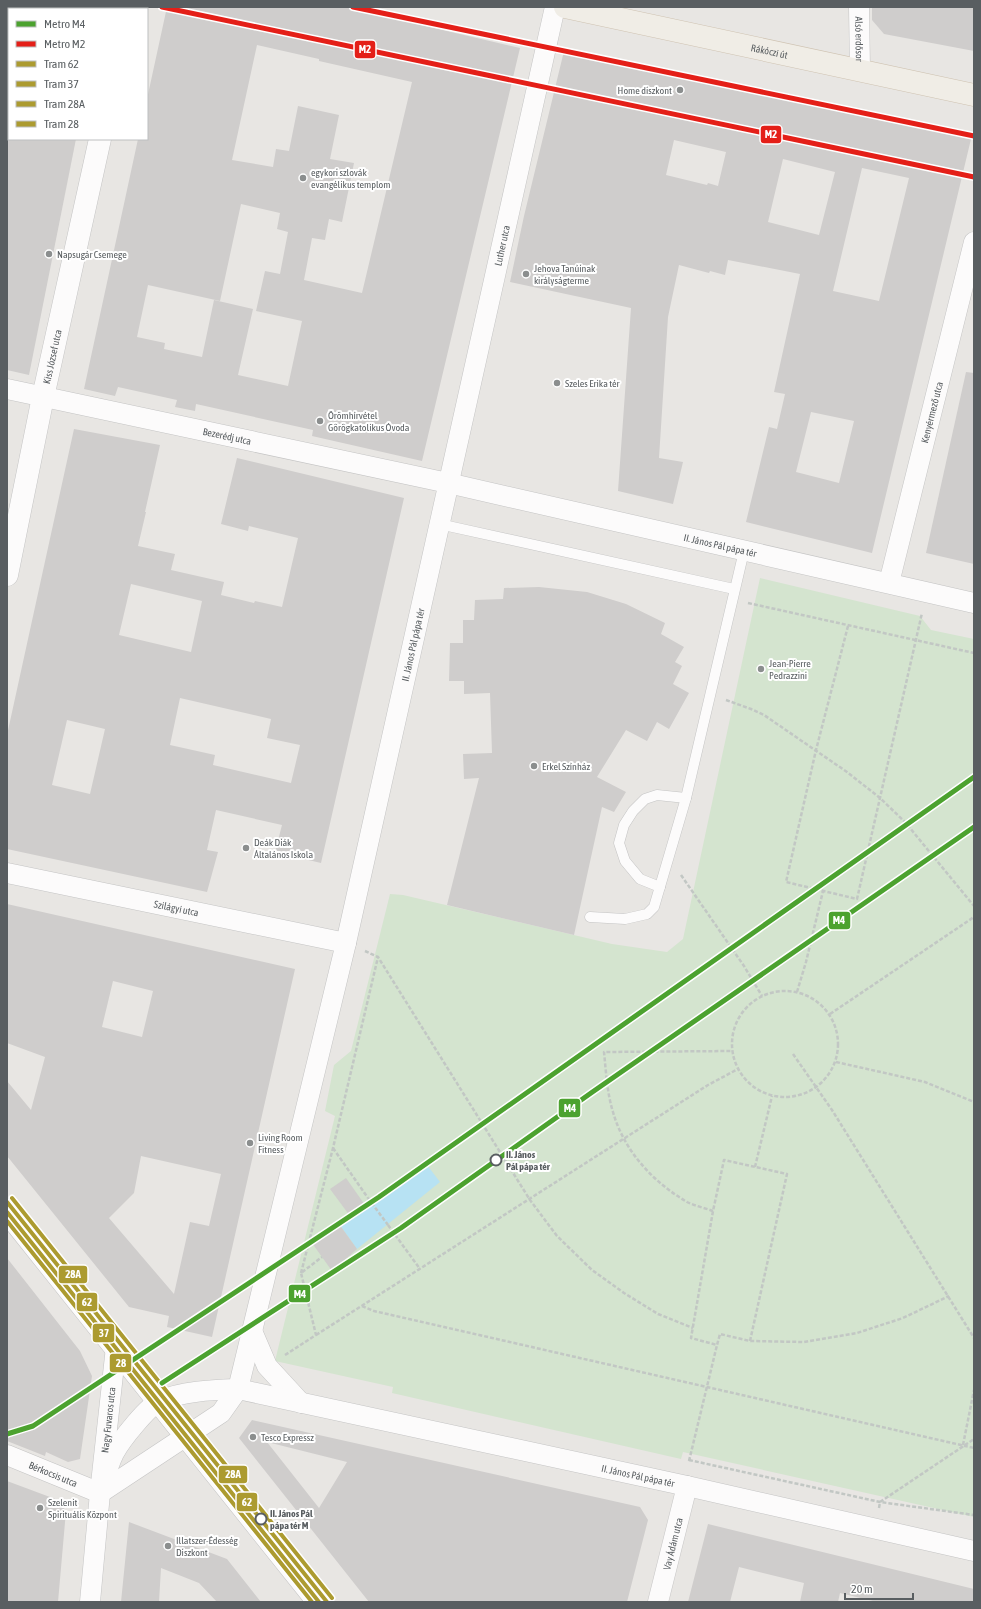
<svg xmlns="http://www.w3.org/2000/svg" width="981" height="1609" font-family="'Asap Condensed',sans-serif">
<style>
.green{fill:#d4e4cf}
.water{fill:#b7e2f3}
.building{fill:#cfcdcc;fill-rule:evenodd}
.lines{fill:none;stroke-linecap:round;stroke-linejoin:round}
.lane-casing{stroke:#c4c4c4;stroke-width:11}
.street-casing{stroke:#c4c4c4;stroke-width:21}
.secondary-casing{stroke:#c4c4c4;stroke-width:23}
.primary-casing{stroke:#cfc3b2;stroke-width:23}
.path{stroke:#c2c7c4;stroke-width:2.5;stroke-dasharray:4 2;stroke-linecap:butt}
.lane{stroke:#fcfbfb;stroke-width:10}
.street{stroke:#fcfbfb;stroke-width:20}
.secondary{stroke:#fcfbfb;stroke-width:22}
.primary{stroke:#f0ede6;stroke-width:22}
.path-bridge{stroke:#c2c7c4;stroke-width:2.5;stroke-dasharray:4 2;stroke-linecap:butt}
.tram-1-casing{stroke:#fff;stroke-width:7}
.tram-2-casing{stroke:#fff;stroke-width:7}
.tram-3-casing{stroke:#fff;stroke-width:7}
.tram-4-casing{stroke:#fff;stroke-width:7}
.tram-1{stroke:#ac9b30;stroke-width:4}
.tram-2{stroke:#ac9b30;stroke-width:4}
.tram-3{stroke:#ac9b30;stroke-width:4}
.tram-4{stroke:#ac9b30;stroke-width:4}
.metro-1-casing{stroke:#fff;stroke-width:8}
.metro-2-casing{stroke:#fff;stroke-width:8}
.metro-1{stroke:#4ca22f;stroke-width:5}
.metro-2{stroke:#e41f18;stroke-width:5}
.poi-dot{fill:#8b8e8e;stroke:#fff;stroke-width:1.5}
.stop-dot{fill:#fff;stroke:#595e61;stroke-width:2}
.labels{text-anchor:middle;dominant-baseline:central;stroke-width:4;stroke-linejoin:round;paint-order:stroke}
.street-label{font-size:10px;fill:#595e61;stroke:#fff}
.poi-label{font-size:10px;fill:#595e61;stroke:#fff;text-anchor:start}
.stop-label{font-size:10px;font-weight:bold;fill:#595e61;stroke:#fff;text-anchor:start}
.line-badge{stroke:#fff;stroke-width:1.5}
.badge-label{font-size:11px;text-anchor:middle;font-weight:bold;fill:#fff}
</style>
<rect width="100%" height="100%" fill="#e8e6e3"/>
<polygon class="green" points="760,578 920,616 931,630 974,639 974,1517 683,1452 681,1459 392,1393 393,1387 275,1361 335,1116 325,1111 334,1065 351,1051 390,894 403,895 612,944 667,952 683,939"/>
<polygon class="water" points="424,1161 440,1182 357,1249 339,1224"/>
<g class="building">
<path d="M167,7H344L520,48L422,461L312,436L313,430L196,404L195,411L175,407L177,400L118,387L115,396L84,389L138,139H147V99ZM257,45L319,59V61L412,82L362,293L304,280L312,238L325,240L329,219L342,222L354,163L330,159L339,115L298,106L289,151L276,149L273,167L232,160ZM241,204L280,213L277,229L288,232L280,274L265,271L256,311L302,321L288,386L238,375L253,309L214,300L202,357L164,349L165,343L137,337L148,285L220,301Z"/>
<polygon points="872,7 974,7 974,51 884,34 872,20"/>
<path d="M564,51L971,139L872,553L746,522L769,427L777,429L785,394L774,392L800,274L728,260L725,275L710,271L709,273L679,265L668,317L659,458L683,462L673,504L618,491L631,308L510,282L524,216ZM674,140L726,152L718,186L708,183L707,185L666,175ZM783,159L835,172L819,235L768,222ZM862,168L909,178L879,301L833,291ZM811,412L854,421L839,483L796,472Z"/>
<polygon points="7,139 76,139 29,375 7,370"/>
<polygon points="966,372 974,373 974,564 926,553"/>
<path d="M74,429L160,445L145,512H146L138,546L175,554L171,570L224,582L221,595L254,603L255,601L282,607L298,538L249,526L248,531L221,524L237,458L404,498L321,863L275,852L282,825L216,810L207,850L218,852L207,892L7,849V735ZM131,584L202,601L191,652L119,635ZM180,698L271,719L267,738L300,745L291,783L213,765L215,755L170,745ZM67,720L105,729L90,794L52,785Z"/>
<polygon points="539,587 587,592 626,604 665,623 661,634 684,647 675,662 682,666 673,684 689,693 669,729 657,722 647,741 626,730 597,777 626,792 614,812 602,807 574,935 447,905 479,778 464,779 463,754 492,753 490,693 464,694 464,681 449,681 450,643 463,643 463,620 474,620 475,600 503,599 504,588"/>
<path d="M7,904L295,969L212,1337L167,1327L169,1316L129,1307L7,1156V1081L31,1110L45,1057L7,1043ZM113,981L153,991L142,1037L102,1027ZM141,1156L221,1174L209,1226L190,1222L174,1294L109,1218L134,1193Z"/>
<polygon points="346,1178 365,1205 350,1216 330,1189"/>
<polygon points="339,1224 357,1249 332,1271 312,1243"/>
<polygon points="7,1258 80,1351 92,1376 80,1459 68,1462 46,1452 45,1456 7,1441"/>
<path d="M252,1420L640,1507L648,1520L627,1602H369L239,1438ZM267,1442L347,1462L319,1508Z"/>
<polygon points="7,1481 58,1500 66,1511 58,1602 7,1602"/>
<polygon points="129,1522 227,1559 261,1602 217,1602 199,1583 161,1568 159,1602 121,1602"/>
<polygon points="708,1524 974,1589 974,1602 877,1602 840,1593 838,1602 800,1602 804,1583 739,1567 730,1602 688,1602"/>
</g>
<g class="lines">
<defs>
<g id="lane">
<polyline points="439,524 734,589"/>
<polyline points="660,887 640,879 625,861 619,843 624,825 633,811 645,799 657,795 686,798"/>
<polyline points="590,917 625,919 647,914 654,907 686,798 744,551"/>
</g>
<g id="street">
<path id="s1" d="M859,7L860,70"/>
<path id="s2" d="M7,389L448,483L974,603"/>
<path id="s3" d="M889,583L974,242"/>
<path id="s4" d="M7,873L346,943"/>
<polyline points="252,1331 267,1366 301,1403"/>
<path id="s5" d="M7,1455L100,1493"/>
<path id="s6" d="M100,1493L221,1413L238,1389L346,943L555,7"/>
<path id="s7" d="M100,1493C104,1480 108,1465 114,1453C121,1440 148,1406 160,1401C182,1391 214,1390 238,1389L687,1486L974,1551"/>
<path id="s8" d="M90,1602L100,1493L116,1347"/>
<path id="s9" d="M658,1602L687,1486"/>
</g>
<g id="secondary">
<polyline points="128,9 128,7"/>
<path id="s10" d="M7,575L43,397L100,139"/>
<polyline points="7,1212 318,1602"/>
</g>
<g id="primary">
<path id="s11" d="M565,7L974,95"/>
</g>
</defs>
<use href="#lane" class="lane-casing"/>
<use href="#street" class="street-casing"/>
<use href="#secondary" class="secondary-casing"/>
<use href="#primary" class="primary-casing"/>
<g class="path">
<polyline points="748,603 974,653"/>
<polyline points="848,626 816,750 786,882 857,899 922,613"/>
<polyline points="726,700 751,709 764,715 847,772 880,798 905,822 974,906"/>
<polyline points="681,875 744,966 762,996"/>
<polyline points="365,951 378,957 530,1200 557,1236 592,1270 624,1293 658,1314 693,1328"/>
<circle cx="785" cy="1044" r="53"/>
<polyline points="797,992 806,962 823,891"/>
<polyline points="830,1014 974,917"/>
<polyline points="793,1054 832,1110 974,1338"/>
<polyline points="836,1062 925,1082 974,1102"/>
<polyline points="333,1148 368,1198"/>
<polyline points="755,1167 772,1096"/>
<path d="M713,1211C705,1208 695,1206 687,1202C653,1182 624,1151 613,1112C607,1093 606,1071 604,1052L732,1051"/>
<polyline points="388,1225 420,1269"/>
<polyline points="301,1273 333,1148 378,957"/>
<polyline points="362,1306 374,1311 974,1448"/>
<polyline points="316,1335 708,1085 738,1069"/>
<polyline points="750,1341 787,1174 724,1160 713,1211 691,1338 717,1345 720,1334 750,1341 804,1342 857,1333 903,1318 949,1296"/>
<polyline points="285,1355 316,1335 301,1273 322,1257"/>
<polyline points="963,1445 974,1390"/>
<polyline points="689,1460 880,1502 974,1515"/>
<polyline points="689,1461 717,1345"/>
<polyline points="879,1508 880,1502 974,1439"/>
</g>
<use href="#lane" class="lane"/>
<use href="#street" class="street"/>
<use href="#secondary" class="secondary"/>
<use href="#primary" class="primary"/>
<polyline class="path-bridge" points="368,1198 388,1225"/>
<defs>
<polyline id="tram-1" points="7,1202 327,1602"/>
<polyline id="tram-2" points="7,1212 319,1602"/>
<polyline id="tram-3" points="12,1198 332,1598"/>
<polyline id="tram-4" points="7,1221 312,1602"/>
</defs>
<use href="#tram-1" class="tram-1-casing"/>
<use href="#tram-2" class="tram-2-casing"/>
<use href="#tram-3" class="tram-3-casing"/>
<use href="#tram-4" class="tram-4-casing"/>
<use href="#tram-1" class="tram-1"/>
<use href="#tram-2" class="tram-2"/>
<use href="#tram-3" class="tram-3"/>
<use href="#tram-4" class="tram-4"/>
<defs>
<g id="metro-1">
<polyline points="162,1383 401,1228 591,1093 974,827"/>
<polyline points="7,1434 33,1426 379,1197 974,777"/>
</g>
<g id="metro-2">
<polyline points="162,7 974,177"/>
<polyline points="353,7 974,136"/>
</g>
</defs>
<use href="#metro-1" class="metro-1-casing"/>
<use href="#metro-2" class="metro-2-casing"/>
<use href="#metro-1" class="metro-1"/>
<use href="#metro-2" class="metro-2"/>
</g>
<g class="poi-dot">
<circle cx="680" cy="90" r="4"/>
<circle cx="303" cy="178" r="4"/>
<circle cx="49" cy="254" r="4"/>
<circle cx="526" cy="274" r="4"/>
<circle cx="557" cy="383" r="4"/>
<circle cx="320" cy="421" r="4"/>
<circle cx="761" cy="669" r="4"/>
<circle cx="534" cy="766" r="4"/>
<circle cx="246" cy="848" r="4"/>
<circle cx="250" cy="1143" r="4"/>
<circle cx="253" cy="1437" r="4"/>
<circle cx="40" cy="1508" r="4"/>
<circle cx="168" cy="1546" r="4"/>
</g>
<g class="stop-dot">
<circle cx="496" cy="1160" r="5.5"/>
<circle cx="261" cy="1519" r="5.5"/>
</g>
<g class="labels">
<g class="street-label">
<text stroke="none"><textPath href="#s1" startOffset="32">Alsó erdősor</textPath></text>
<text stroke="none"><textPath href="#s11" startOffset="209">Rákóczi út</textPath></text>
<text stroke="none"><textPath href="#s6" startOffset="1348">Luther utca</textPath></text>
<text stroke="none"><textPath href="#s10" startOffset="223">Kiss József utca</textPath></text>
<text stroke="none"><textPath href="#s3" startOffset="176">Kenyérmező utca</textPath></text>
<text stroke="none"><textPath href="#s2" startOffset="225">Bezerédj utca</textPath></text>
<text stroke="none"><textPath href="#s2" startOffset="730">II. János Pál pápa tér</textPath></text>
<text stroke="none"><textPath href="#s6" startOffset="939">II. János Pál pápa tér</textPath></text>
<text stroke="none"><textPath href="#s4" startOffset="173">Szilágyi utca</textPath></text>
<text stroke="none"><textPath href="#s8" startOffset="183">Nagy Fuvaros utca</textPath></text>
<text stroke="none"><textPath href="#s5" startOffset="50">Bérkocsis utca</textPath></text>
<text stroke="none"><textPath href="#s7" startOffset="601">II. János Pál pápa tér</textPath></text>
<text stroke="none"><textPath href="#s9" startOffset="60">Vay Ádám utca</textPath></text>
</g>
<g class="poi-label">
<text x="672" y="90" text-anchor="end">Home diszkont</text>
<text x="311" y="172">egykori szlovák<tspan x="311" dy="12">evangélikus templom</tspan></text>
<text x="57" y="254">Napsugár Csemege</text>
<text x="534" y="268">Jehova Tanúinak<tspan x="534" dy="12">királyságterme</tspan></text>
<text x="565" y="383">Szeles Erika tér</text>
<text x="328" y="415">Örömhírvétel<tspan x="328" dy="12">Görögkatolikus Óvoda</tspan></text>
<text x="769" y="663">Jean-Pierre<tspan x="769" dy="12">Pedrazzini</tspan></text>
<text x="542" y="766">Erkel Színház</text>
<text x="254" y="842">Deák Diák<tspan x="254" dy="12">Általános Iskola</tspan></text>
<text x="258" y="1137">Living Room<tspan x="258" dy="12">Fitness</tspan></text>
<text x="261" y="1437">Tesco Expressz</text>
<text x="48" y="1502">Szelenit<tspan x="48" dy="12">Spirituális Központ</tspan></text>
<text x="176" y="1540">Illatszer-Édesség<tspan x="176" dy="12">Diszkont</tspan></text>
</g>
<g class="stop-label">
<text x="506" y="1154">II. János<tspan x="506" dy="12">Pál pápa tér</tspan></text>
<text x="270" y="1513">II. János Pál<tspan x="270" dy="12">pápa tér M</tspan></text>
</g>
</g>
<g class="line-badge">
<rect x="354" y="40" width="22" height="19" rx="4" fill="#e41f18"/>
<rect x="760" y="125" width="22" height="19" rx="4" fill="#e41f18"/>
<rect x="828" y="911" width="23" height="19" rx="4" fill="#4ca22f"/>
<rect x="558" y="1098" width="23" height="20" rx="4" fill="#4ca22f"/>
<rect x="58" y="1265" width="30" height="19" rx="4" fill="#ac9b30"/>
<rect x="288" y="1284" width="23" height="19" rx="4" fill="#4ca22f"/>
<rect x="76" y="1292" width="22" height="20" rx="4" fill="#ac9b30"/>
<rect x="92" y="1323" width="23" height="20" rx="4" fill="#ac9b30"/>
<rect x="109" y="1353" width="23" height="20" rx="4" fill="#ac9b30"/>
<rect x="218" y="1465" width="30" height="19" rx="4" fill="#ac9b30"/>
<rect x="236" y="1492" width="22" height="20" rx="4" fill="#ac9b30"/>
</g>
<g class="badge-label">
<text x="365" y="53">M2</text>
<text x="771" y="138">M2</text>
<text x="839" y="924">M4</text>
<text x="570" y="1112">M4</text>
<text x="73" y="1278">28A</text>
<text x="300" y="1298">M4</text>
<text x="87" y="1306">62</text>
<text x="104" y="1337">37</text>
<text x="121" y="1367">28</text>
<text x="233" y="1478">28A</text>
<text x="247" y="1506">62</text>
</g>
<rect width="981" height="1609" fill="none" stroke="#595e61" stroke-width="16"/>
<rect x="8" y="8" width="140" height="132" fill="#ffffff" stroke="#bdbfc0"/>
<rect x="16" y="21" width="20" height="6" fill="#4ca22f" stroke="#bdbfc0"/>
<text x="44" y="28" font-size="12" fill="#595e61">Metro M4</text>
<rect x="16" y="41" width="20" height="6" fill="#e41f18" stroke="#bdbfc0"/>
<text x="44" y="48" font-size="12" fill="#595e61">Metro M2</text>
<rect x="16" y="61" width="20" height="6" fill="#ac9b30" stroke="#bdbfc0"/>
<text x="44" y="68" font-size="12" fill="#595e61">Tram 62</text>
<rect x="16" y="81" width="20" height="6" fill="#ac9b30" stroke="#bdbfc0"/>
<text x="44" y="88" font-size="12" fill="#595e61">Tram 37</text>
<rect x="16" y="101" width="20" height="6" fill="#ac9b30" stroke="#bdbfc0"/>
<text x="44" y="108" font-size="12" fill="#595e61">Tram 28A</text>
<rect x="16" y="121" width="20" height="6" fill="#ac9b30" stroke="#bdbfc0"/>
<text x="44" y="128" font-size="12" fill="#595e61">Tram 28</text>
<path d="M845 1593v6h68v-6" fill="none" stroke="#595e61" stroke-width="2"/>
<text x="851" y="1593" font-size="12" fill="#595e61" stroke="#ffffff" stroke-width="3" paint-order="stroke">20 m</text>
</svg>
